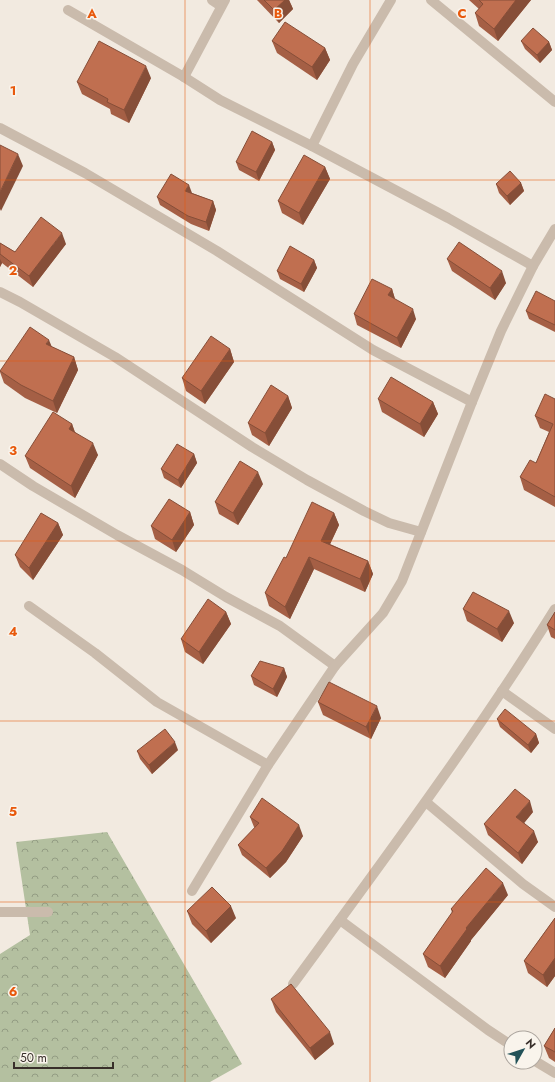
<svg xmlns="http://www.w3.org/2000/svg" width="555" height="1082" font-family="Jost,sans-serif">
<style>
.forest{fill:url(#forest-crowns)}
.lines{fill:none;stroke-linecap:round;stroke-linejoin:round}
.minor{stroke:#cabbac;stroke-width:10}
.wall{fill:#a55f45}
.shaded-wall{fill:#864e38}
.building{fill:#c06f50;stroke:#864e38}
.grid{fill:none;stroke:#e8590c;stroke-width:1;stroke-opacity:0.55}
.grid-label{font-size:13px;text-anchor:middle;font-weight:bold;fill:#e8590c;stroke:#f9f4ec;stroke-width:3;stroke-linejoin:round;paint-order:stroke}
</style>
<defs>
<pattern id="forest-crowns" width="20" height="18" patternUnits="userSpaceOnUse"><rect width="20" height="18" fill="#b4c0a0"/><path d="M2 6a3 3 0 1 1 6 0M12 15a3 3 0 1 1 6 0" fill="none" stroke="#939c83"/></pattern>
</defs>
<rect width="100%" height="100%" fill="#f2eae0"/>
<polygon class="forest" points="107,832 242,1064 210,1082 0,1082 0,954 30,935 16,842"/>
<g class="lines">
<g class="minor">
<polyline points="212,0 221,6"/>
<polyline points="431,0 555,102"/>
<polyline points="68,10 184,77 220,100 312,146 448,218 533,266"/>
<polyline points="184,77 225,0"/>
<polyline points="0,128 85,173 217,251 373,350 472,402"/>
<polyline points="312,146 353,64 391,0"/>
<polyline points="0,292 20,302 115,357 252,447 307,480 364,511 389,523 421,532"/>
<polyline points="0,464 33,486 117,535 182,570 226,597 280,626 335,666"/>
<polyline points="29,606 95,653 157,702 268,765 335,666 383,613 402,581 472,402 501,331 533,266 555,229"/>
<polyline points="502,691 555,729"/>
<polyline points="426,802 523,884 555,907"/>
<polyline points="192,891 268,765"/>
<polyline points="0,912 48,912"/>
<polyline points="340,920 488,1030 511,1045"/>
<path d="M293,984C383,861 474,739 555,609"/>
<polyline points="535,1061 555,1073"/>
</g>
</g>
<g class="wall">
<polygon points="257,0 289,0 293,9 279,23"/>
<polygon points="469,0 531,0 498,41 479,26 475,13 479,9"/>
<polygon points="272,41 325,48 330,60 317,80 277,53"/>
<polygon points="521,41 549,42 552,50 540,63 525,49"/>
<polygon points="151,78 129,123 111,114 110,109 82,94 77,82"/>
<polygon points="272,142 275,150 259,181 239,170 236,162"/>
<polygon points="325,167 330,179 303,225 282,213 278,201"/>
<polygon points="521,183 524,191 510,205 499,193 496,184"/>
<polygon points="192,193 213,201 216,210 209,231 191,224 160,205 157,197"/>
<polygon points="0,243 15,252 66,244 33,287 2,263 0,267"/>
<polygon points="447,259 506,283 495,300 452,271"/>
<polygon points="314,260 317,268 304,292 280,279 277,271"/>
<polygon points="392,289 395,299 416,319 401,348 357,325 354,314"/>
<polygon points="555,301 555,332 529,319 526,311"/>
<polygon points="52,347 74,357 78,370 57,413 25,398 4,383 0,372 0,371"/>
<polygon points="230,349 234,362 205,404 186,391 182,378"/>
<polygon points="288,396 292,408 269,446 252,435 248,423"/>
<polygon points="378,399 433,402 438,414 424,437 382,412"/>
<polygon points="555,399 555,507 524,490 520,477 536,463 549,432 540,428 535,416"/>
<polygon points="72,424 75,432 98,455 75,498 30,468 25,456"/>
<polygon points="194,454 197,463 181,488 164,478 161,469"/>
<polygon points="263,484 238,525 219,514 215,502"/>
<polygon points="190,512 194,525 176,552 155,539 151,526"/>
<polygon points="334,513 339,525 330,544 368,561 373,574 365,592 314,569 290,619 269,606 265,593 286,558"/>
<polygon points="58,523 63,535 33,580 20,567 15,555"/>
<polygon points="463,609 514,623 502,642 467,621"/>
<polygon points="226,612 231,624 203,664 185,652 181,639"/>
<polygon points="555,612 555,639 551,637 547,625"/>
<polygon points="284,668 287,677 277,697 254,685 251,676"/>
<polygon points="318,702 381,718 371,739 323,715"/>
<polygon points="497,719 536,734 539,743 531,753 500,727"/>
<polygon points="178,750 152,774 140,759 137,751"/>
<polygon points="533,812 524,823 538,842 522,864 488,835 484,824"/>
<polygon points="250,817 303,836 286,862 270,878 242,855 238,845 255,828 254,827"/>
<polygon points="508,895 471,940 471,941 445,978 428,967 423,954 452,913 451,909"/>
<polygon points="187,911 236,918 211,943 192,924"/>
<polygon points="555,918 555,976 547,987 528,973 524,961"/>
<polygon points="271,999 334,1044 315,1060 276,1012"/>
<polygon points="555,1028 555,1062 549,1058 544,1046"/>
</g>
<g class="shaded-wall">
<polygon points="285,0 289,0 293,9 279,23 274,10"/>
<polygon points="516,0 531,0 498,41 494,29"/>
<polygon points="549,42 552,50 540,63 537,55"/>
<polygon points="325,48 330,60 317,80 312,67"/>
<polygon points="146,66 151,78 129,123 124,110"/>
<polygon points="272,142 275,150 259,181 256,172"/>
<polygon points="18,154 23,166 1,211 0,209 0,192"/>
<polygon points="325,167 330,179 303,225 299,213"/>
<polygon points="521,183 524,191 510,205 507,196"/>
<polygon points="189,185 192,193 188,200 185,191"/>
<polygon points="213,201 216,210 209,231 206,222"/>
<polygon points="62,233 66,244 33,287 29,276"/>
<polygon points="0,259 2,263 0,267"/>
<polygon points="314,260 317,268 304,292 301,284"/>
<polygon points="502,271 506,283 495,300 490,288"/>
<polygon points="392,289 395,299 388,295"/>
<polygon points="413,309 416,319 401,348 397,338"/>
<polygon points="49,340 54,352 46,344"/>
<polygon points="230,349 234,362 205,404 201,391"/>
<polygon points="74,357 78,370 57,413 53,401"/>
<polygon points="288,396 292,408 269,446 265,433"/>
<polygon points="433,402 438,414 424,437 420,424"/>
<polygon points="72,424 76,436 69,429"/>
<polygon points="93,443 98,455 75,498 71,486"/>
<polygon points="194,454 197,463 181,488 178,480"/>
<polygon points="258,472 263,484 238,525 233,513"/>
<polygon points="190,512 194,525 176,552 172,540"/>
<polygon points="334,513 339,525 326,553 321,541"/>
<polygon points="58,523 63,535 33,580 29,568"/>
<polygon points="309,557 314,569 290,619 285,607"/>
<polygon points="368,561 373,574 365,592 360,579"/>
<polygon points="509,611 514,623 502,642 497,629"/>
<polygon points="226,612 231,624 203,664 199,652"/>
<polygon points="284,668 287,677 277,697 273,689"/>
<polygon points="377,706 381,718 371,739 366,727"/>
<polygon points="536,734 539,743 531,753 528,745"/>
<polygon points="175,742 178,750 152,774 149,765"/>
<polygon points="530,801 533,812 520,828 516,817"/>
<polygon points="299,825 303,836 286,862 270,878 266,868"/>
<polygon points="534,831 538,842 522,864 518,853"/>
<polygon points="503,883 508,895 471,940 471,941 445,978 440,966 466,928"/>
<polygon points="231,906 236,918 211,943 206,931"/>
<polygon points="555,958 555,976 547,987 543,975"/>
<polygon points="330,1032 334,1044 315,1060 310,1048"/>
</g>
<g class="building">
<polygon points="264,0 285,0 274,10"/>
<polygon points="479,0 516,0 494,29 475,13 483,4"/>
<polygon points="285,22 325,48 312,67 272,41"/>
<polygon points="533,28 549,42 537,55 521,41"/>
<polygon points="99,41 146,66 124,110 107,102 108,99 77,82"/>
<polygon points="252,131 272,142 256,172 236,162"/>
<polygon points="0,145 18,154 0,192"/>
<polygon points="304,155 325,167 299,213 278,201"/>
<polygon points="510,171 521,183 507,196 496,184"/>
<polygon points="171,174 189,185 185,191 213,201 206,222 188,216 157,197"/>
<polygon points="41,217 62,233 29,276 0,254 0,243 15,252"/>
<polygon points="459,242 502,271 490,288 447,259"/>
<polygon points="290,246 314,260 301,284 277,271"/>
<polygon points="372,279 392,289 388,295 413,309 397,338 354,314"/>
<polygon points="536,291 555,301 555,325 526,311"/>
<polygon points="30,327 49,340 46,344 74,357 53,401 21,385 0,371"/>
<polygon points="211,336 230,349 201,391 182,378"/>
<polygon points="391,377 433,402 420,424 378,399"/>
<polygon points="271,385 288,396 265,433 248,423"/>
<polygon points="545,394 555,399 555,497 520,477 530,460 536,463 553,424 535,416"/>
<polygon points="53,412 72,424 69,429 93,443 71,486 25,456"/>
<polygon points="177,444 194,454 178,480 161,469"/>
<polygon points="240,461 258,472 233,513 215,502"/>
<polygon points="169,499 190,512 172,540 151,526"/>
<polygon points="312,502 334,513 321,541 368,561 360,579 309,557 285,607 265,593 284,557 286,558"/>
<polygon points="41,513 58,523 29,568 15,555"/>
<polygon points="473,592 509,611 497,629 463,609"/>
<polygon points="208,599 226,612 199,652 181,639"/>
<polygon points="555,612 555,630 547,625"/>
<polygon points="260,661 284,668 273,689 251,676"/>
<polygon points="329,682 377,706 366,727 318,702"/>
<polygon points="505,709 536,734 528,745 497,719"/>
<polygon points="165,729 175,742 149,765 137,751"/>
<polygon points="515,789 530,801 516,817 534,831 518,853 484,824"/>
<polygon points="262,798 299,825 282,851 266,868 238,845 259,823 250,817"/>
<polygon points="486,868 503,883 466,928 467,929 440,966 423,954 453,911 451,909"/>
<polygon points="212,887 231,906 206,931 187,911"/>
<polygon points="555,918 555,958 543,975 524,961"/>
<polygon points="291,984 330,1032 310,1048 271,999"/>
<polygon points="555,1028 555,1052 544,1046"/>
</g>
<path class="grid" d="M185,0V1082M370,0V1082M0,180H555M0,361H555M0,541H555M0,721H555M0,902H555"/>
<g class="grid-label">
<text x="92" y="18">A</text>
<text x="278" y="18">B</text>
<text x="462" y="18">C</text>
<text x="13" y="95">1</text>
<text x="13" y="275">2</text>
<text x="13" y="455">3</text>
<text x="13" y="636">4</text>
<text x="13" y="816">5</text>
<text x="13" y="996">6</text>
</g>
<g transform="translate(523 1050) rotate(51)"><circle r="19" fill="#f9f4ec" stroke="#aca59e"/>
<path d="M0-3L7 15L0 10L-7 15Z" fill="#225258"/>
<text y="-6" font-size="11" font-weight="bold" text-anchor="middle" fill="#382f2a">N</text>
</g>
<path d="M14 1062v6h99v-6" fill="none" stroke="#382f2a" stroke-width="2"/>
<text x="20" y="1062" font-size="12" fill="#382f2a" stroke="#f9f4ec" stroke-width="3" paint-order="stroke">50 m</text>
</svg>
